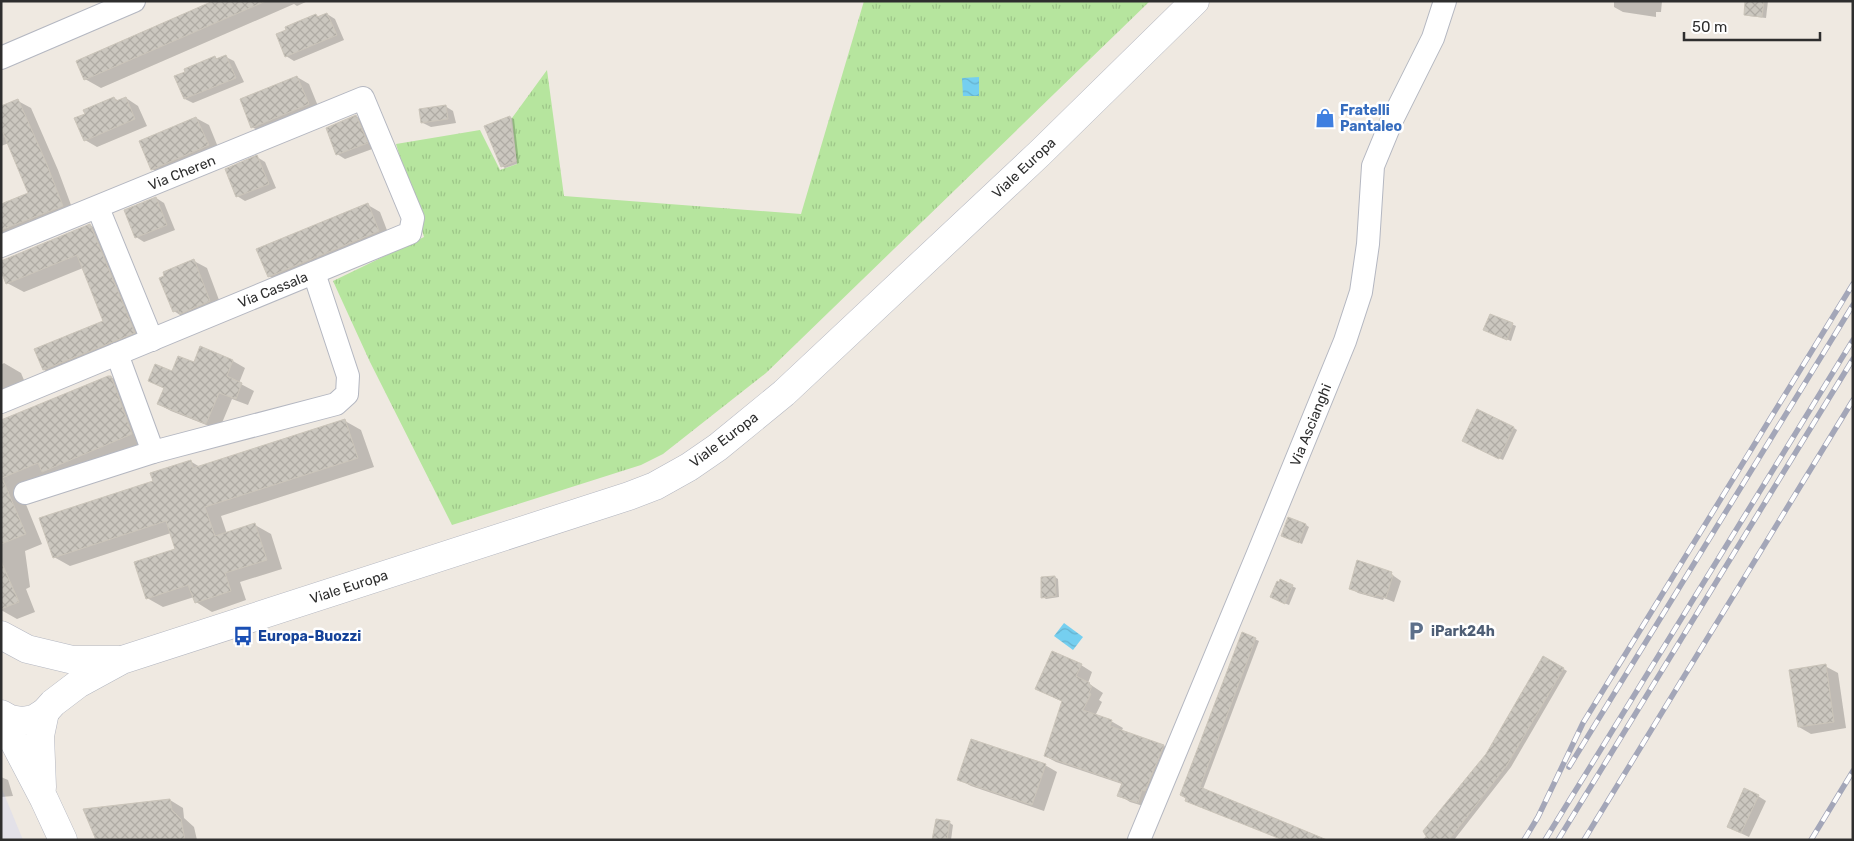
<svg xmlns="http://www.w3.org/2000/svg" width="1854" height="841" font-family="Rubik,sans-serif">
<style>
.industrial{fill:#e3e1e8}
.grass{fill:url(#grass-tufts)}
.water{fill:url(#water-waves)}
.shadow{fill:#0003}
.building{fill:url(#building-cross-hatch);stroke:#cbc5ba}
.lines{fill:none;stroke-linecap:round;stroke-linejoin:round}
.street-casing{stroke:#b4b7c1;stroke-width:24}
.secondary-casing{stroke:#b4b7c1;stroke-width:29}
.street{stroke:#fff;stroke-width:22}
.secondary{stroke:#fff;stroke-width:28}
.rail-casing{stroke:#a3a6b8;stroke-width:5.5}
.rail{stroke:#fff;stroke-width:4;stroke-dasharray:11;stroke-linecap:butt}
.labels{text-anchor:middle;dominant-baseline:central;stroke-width:5;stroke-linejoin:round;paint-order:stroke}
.shop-label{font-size:14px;font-weight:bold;fill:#366cbe;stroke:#fff;text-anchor:start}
.street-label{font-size:14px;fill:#2e2e2e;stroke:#fff}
.service-label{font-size:14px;font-weight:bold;fill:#4e5e75;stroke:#fff;text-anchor:start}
.transit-label{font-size:14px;font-weight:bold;fill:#164399;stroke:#fff;text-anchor:start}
</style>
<defs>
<pattern id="grass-tufts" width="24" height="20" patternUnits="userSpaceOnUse" patternTransform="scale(1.25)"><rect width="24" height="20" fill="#b6e59e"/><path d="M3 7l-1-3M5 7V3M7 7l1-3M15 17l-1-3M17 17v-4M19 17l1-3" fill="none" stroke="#9dc588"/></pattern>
<pattern id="water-waves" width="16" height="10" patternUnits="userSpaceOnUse" patternTransform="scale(1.25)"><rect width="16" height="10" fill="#75cff0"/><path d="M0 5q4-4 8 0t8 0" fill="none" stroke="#66b2ce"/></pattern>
<pattern id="building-cross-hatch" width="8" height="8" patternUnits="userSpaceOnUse" patternTransform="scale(1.25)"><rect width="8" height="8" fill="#cbc7bf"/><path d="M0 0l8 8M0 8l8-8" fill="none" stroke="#afaba4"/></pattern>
</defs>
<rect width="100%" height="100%" fill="#efe9e1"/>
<polygon class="industrial" points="1,787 2,789 23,840 1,840"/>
<polygon class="grass" points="864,1 1150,1 766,373 663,454 641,465 452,525 370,362 333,281 424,237 396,144 480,130 500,170 517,164 512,118 547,70 564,196 801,214"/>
<g class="water">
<polygon points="979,77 979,96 963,96 962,78"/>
<polygon points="1064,623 1083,637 1073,650 1054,636"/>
</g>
<g class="shadow">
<polygon points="216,1 308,1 297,6 294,4 101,88 85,79"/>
<polygon points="1614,1 1662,1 1661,12 1656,12 1656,17 1623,12 1614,7"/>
<polygon points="1747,1 1768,1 1766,18 1749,16 1745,14"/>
<polygon points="327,14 335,19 344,40 294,61 286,56 316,15 320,17"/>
<polygon points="215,57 219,60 226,57 234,61 244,82 193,103 185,99"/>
<polygon points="297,77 309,84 320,111 265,134 252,127"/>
<polygon points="114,98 119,101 126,98 138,106 147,126 97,147 85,140 86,114"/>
<polygon points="18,101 31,108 58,170 74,213 1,242 1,205 30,193 9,143 1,146 1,108"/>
<polygon points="445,106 453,111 456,123 431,127 423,123"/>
<polygon points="356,116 364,121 375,148 345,159 337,154"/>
<polygon points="510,117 514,119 519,163 505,168 502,166"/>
<polygon points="196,118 209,125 220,152 164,176 152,169"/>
<polygon points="257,157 265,162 276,188 245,201 237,196"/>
<polygon points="156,198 164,203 175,230 144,242 136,237"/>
<polygon points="368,205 380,212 390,238 281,283 269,276"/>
<polygon points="90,225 107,235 150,342 61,379 44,370 105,322 83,268 24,292 7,283"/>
<polygon points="194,261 207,268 222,308 186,319 174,311"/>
<polygon points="1491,315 1516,326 1511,341 1489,332"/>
<polygon points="233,361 245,368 239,383 254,391 248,405 232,399 219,430 171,411 158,404 165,389 150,381 194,363"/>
<polygon points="4,363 21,373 29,392 1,405 1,365"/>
<polygon points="111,377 128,387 149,443 19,487 42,544 25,551 30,587 26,589 35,612 17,619 1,610 1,422"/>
<polygon points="345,421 361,430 374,467 221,516 227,534 255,525 271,534 282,569 240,582 246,600 212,612 196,602 194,597 163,607 147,598 177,550 171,533 70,566 54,557 155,482 190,461 200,467"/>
<polygon points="1514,428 1517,430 1503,460 1467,443"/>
<polygon points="1306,525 1309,527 1302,544 1286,537"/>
<polygon points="1391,574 1401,581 1394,602 1384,598 1383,600 1358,593 1350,588"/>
<polygon points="1055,577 1058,579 1059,597 1046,599 1043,597"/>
<polygon points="1281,581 1296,588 1289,605 1275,599"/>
<polygon points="1243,634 1259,641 1203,789 1327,840 1285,840 1190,803"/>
<polygon points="1543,657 1567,671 1511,767 1454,840 1422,840 1427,836 1487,754"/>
<polygon points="1081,665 1092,672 1088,683 1103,693 1099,700 1102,702 1095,716 1111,721 1123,728 1121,732 1164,746 1175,752 1150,808 1130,802 1119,795 1122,784 1056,762 1045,756 1063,702 1037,689"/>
<polygon points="1825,666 1838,673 1846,728 1811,734 1799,727"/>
<polygon points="1045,765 1057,772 1044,811 971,786 958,779"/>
<polygon points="1,777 8,780 13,796 1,797"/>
<polygon points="1758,796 1766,801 1749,837 1736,831"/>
<polygon points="170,800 183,808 184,818 194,827 197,840 97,840 85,810"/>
<polygon points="950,823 953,825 951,840 933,840"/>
</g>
<g class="building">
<polygon points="213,1 266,1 84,80 76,61"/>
<polygon points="1745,1 1764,1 1762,17 1744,15"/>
<polygon points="327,13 337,35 285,57 276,34 286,30 285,27 299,21 316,14 317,17"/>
<polygon points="226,55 236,78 184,99 174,76 185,72 184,69 215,56 216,59"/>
<polygon points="297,76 309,104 251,128 240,99"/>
<polygon points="114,97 116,101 126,97 135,119 84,141 74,118 85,114 83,110"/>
<polygon points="18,99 46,162 63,206 1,230 1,204 28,193 1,128 1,106"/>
<polygon points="446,105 448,119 421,123 419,109"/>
<polygon points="356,115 368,143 336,155 326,128"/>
<polygon points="510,116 516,161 501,167 484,126"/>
<polygon points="196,117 209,145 151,170 139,141"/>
<polygon points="257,155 269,184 236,197 225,169"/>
<polygon points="156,197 167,225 135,238 124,210"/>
<polygon points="368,203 379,231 268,277 256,249"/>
<polygon points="90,224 135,333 43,370 34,349 103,321 77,255 6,284 1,271 1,261"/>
<polygon points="194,259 210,301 180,314 178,310 173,312 159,278 164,276 163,272"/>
<polygon points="1490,314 1513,323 1507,340 1483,330"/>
<polygon points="200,346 233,360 227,376 242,383 236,399 219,393 206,424 157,404 164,388 148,381 155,364 172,371 178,356 194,362"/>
<polygon points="108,376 111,376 132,434 42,472 38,463 2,478 26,534 1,544 1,420"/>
<polygon points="1477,409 1514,427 1499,459 1462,441"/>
<polygon points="345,419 358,458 205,507 215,536 255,523 267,560 225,573 231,591 195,603 188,585 146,599 134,562 175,549 166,521 53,558 39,518 153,481 150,473 191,460 193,468"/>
<polygon points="1288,517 1306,524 1299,543 1281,536"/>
<polygon points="1357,560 1392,572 1391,575 1393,575 1386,598 1376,595 1375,597 1349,589"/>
<polygon points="1,561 19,602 1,609"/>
<polygon points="1055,576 1056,596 1041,598 1041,577"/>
<polygon points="1280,579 1293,585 1285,604 1270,597 1277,581 1279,582"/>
<polygon points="1242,632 1256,638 1200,787 1327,840 1283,840 1185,801 1186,798 1180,795"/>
<polygon points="1052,651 1082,664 1076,676 1090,683 1089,684 1092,686 1089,693 1091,694 1083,710 1112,720 1110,726 1164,745 1145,791 1142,790 1138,803 1117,796 1122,783 1044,756 1062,701 1035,689"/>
<polygon points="1543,656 1564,668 1507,765 1449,840 1428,840 1423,831 1486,754"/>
<polygon points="1826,664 1834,722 1798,727 1789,670"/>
<polygon points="971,739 1046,764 1032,805 957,780"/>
<polygon points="1744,788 1759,795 1741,833 1727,827"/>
<polygon points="170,799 172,810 181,819 185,840 96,840 83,809"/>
<polygon points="936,819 950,821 947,840 932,840"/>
</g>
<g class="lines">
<defs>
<g id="street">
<polyline points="1,58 134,1"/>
<polyline points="98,208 152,340"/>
<polyline points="1,246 363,98 413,218 410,233 1,402"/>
<polyline points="117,354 153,452"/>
<polyline points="25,493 153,452 336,404 347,394 348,376 314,273"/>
<polyline points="1139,840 1259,551 1345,341 1361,292 1368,244 1373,166 1392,120 1433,38 1445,1"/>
</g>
<g id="secondary">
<polyline points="1,635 27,649 73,660 118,660"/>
<polyline points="1,714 10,719 22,721 34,719 45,712 53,703 78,684 122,660 629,496 655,486 689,467 718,447 784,393 1040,153 1195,1"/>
<polyline points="1,717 44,799 63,840"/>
<polyline points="42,787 40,736 45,712"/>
</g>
</defs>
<use href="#street" class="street-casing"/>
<use href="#secondary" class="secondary-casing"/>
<use href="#street" class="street"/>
<use href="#secondary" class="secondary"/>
<defs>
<g id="rail">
<polyline points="1569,767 1853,305"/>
<polyline points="1524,840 1538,817 1583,723 1853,284"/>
<polyline points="1545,840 1853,340"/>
<polyline points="1558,840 1853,359"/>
<polyline points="1584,840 1853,400"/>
<polyline points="1811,840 1853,771"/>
</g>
</defs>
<use href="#rail" class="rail-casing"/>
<use href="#rail" class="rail"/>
</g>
<defs>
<symbol id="shop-bare" viewBox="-9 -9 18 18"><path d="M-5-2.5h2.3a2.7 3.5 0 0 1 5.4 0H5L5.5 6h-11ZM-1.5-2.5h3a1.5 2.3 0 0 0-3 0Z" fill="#3f7fe0" stroke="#fff" stroke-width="2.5" paint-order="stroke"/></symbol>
<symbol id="parking-bare" viewBox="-9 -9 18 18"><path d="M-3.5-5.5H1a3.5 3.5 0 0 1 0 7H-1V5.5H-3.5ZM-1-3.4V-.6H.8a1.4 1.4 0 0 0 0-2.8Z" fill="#5c6f8a" stroke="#fff" stroke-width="2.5" paint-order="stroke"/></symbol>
<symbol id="bus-bare" viewBox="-9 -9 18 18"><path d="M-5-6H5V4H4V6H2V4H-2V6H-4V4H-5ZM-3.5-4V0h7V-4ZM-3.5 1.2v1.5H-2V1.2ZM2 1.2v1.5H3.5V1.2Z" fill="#1a4fb4" stroke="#fff" stroke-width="2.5" paint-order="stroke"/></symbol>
</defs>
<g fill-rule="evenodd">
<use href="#shop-bare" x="1311" y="104" width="28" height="28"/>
<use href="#parking-bare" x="1402" y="617" width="28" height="28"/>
<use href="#bus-bare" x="229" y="622" width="28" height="28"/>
</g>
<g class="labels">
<g class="shop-label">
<text x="1340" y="110">Fratelli<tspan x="1340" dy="16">Pantaleo</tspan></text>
</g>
<g class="street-label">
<text transform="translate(1024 168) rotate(-43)">Viale Europa</text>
<text transform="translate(182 173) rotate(-22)">Via Cheren</text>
<text transform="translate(273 290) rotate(-22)">Via Cassala</text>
<text transform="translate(1311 425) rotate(-68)">Via Ascianghi</text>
<text transform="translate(724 440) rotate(-37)">Viale Europa</text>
<text transform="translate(349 587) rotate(-18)">Viale Europa</text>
</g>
<g class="service-label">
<text x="1431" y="631">iPark24h</text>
</g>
<g class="transit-label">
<text x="258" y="636">Europa-Buozzi</text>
</g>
</g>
<rect width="1854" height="841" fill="none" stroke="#2e2e2e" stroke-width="5"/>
<path d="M1684 32v8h136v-8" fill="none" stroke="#2e2e2e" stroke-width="2.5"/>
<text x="1692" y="32" font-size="15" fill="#2e2e2e" stroke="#ffffff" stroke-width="4" paint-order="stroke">50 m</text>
</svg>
